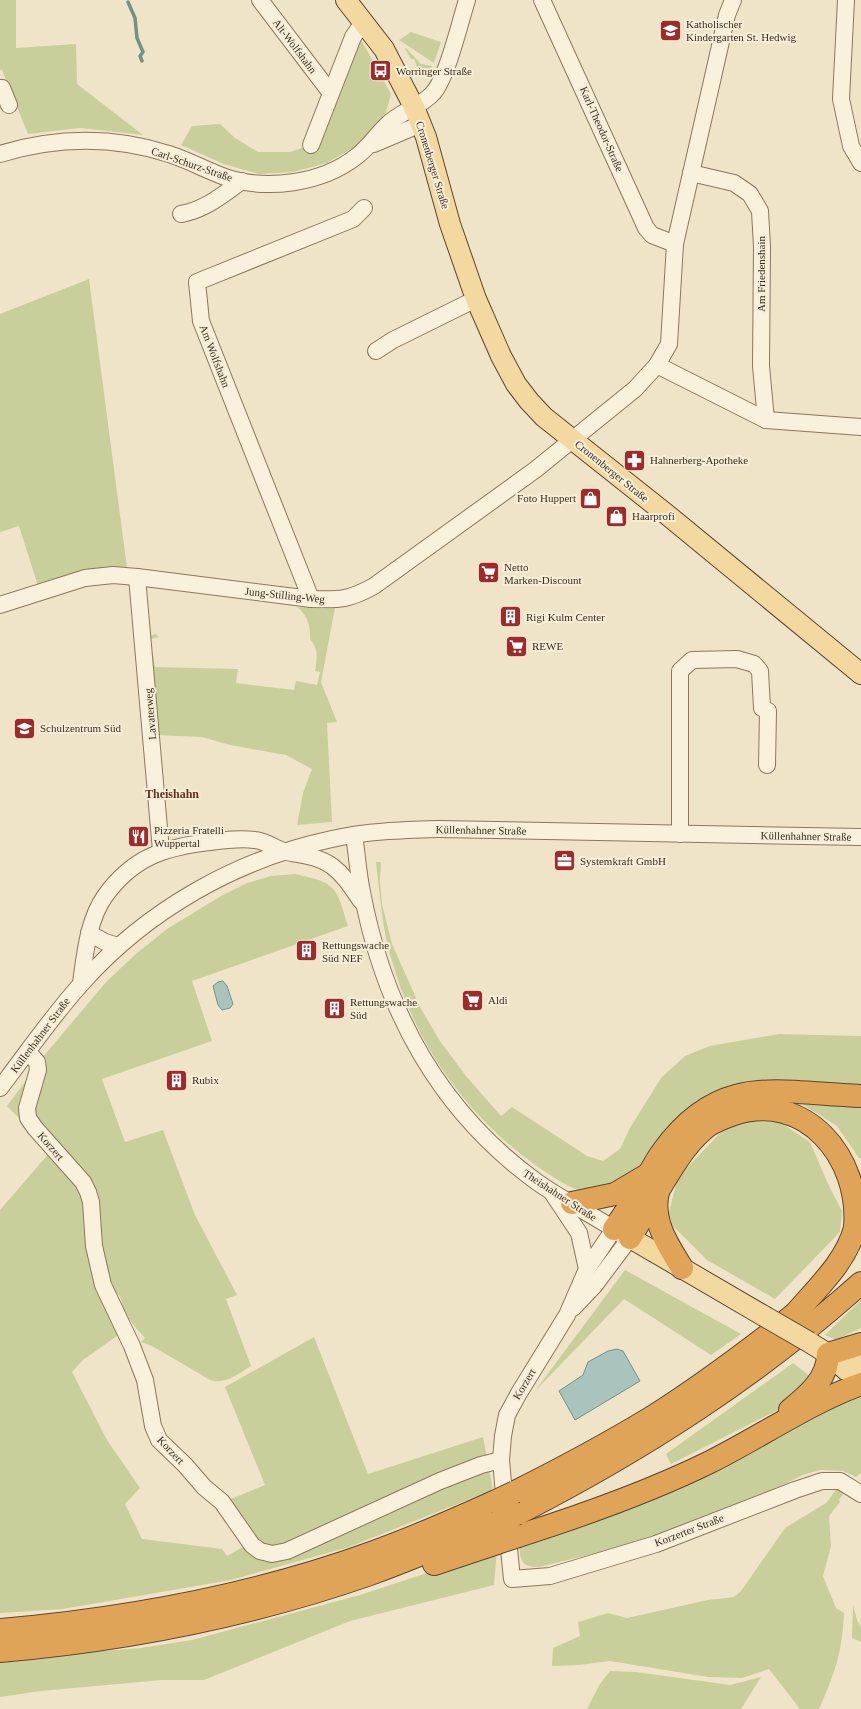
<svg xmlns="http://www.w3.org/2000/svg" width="861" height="1709" font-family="'Times New Roman',serif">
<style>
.green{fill:#c9cf9b}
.water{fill:#a9c4bc;stroke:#6f938a}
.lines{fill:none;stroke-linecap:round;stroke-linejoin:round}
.stream{stroke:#6f938a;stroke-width:3.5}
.minor-casing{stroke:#8d765c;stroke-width:18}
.major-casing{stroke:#5b4430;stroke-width:22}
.highway-casing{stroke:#5b4430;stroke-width:24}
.minor{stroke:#faf1dc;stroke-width:16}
.major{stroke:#f3d9a0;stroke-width:20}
.highway{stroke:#e0a458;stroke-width:22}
.major-bridge-casing{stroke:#5b4430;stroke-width:22;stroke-linecap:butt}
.highway-bridge-casing{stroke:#5b4430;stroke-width:24;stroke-linecap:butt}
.major-bridge{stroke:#f3d9a0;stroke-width:20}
.highway-bridge{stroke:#e0a458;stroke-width:22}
.labels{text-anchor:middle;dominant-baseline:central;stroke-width:4;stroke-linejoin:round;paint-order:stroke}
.poi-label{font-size:11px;fill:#3d2e20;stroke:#f7eed8;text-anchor:start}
.street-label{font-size:11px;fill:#3d2e20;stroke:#f7eed8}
.neighbourhood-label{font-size:12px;font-weight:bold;fill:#6b2e1e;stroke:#f7eed8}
</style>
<rect width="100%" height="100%" fill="#f0e4c8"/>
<g class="green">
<polygon points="0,0 16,0 16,48 76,44 77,84 143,135 80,128 28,134 2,70 0,70"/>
<polygon points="411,32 441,42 434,63 399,40"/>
<polygon points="359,36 391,94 385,116 353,148 327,163 293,172 259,174 224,164 181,145 192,126 220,124 235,138 258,152 290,152 311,145"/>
<path d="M406,48L421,64L432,66C430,73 426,74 420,75L414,59H411L405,49Z"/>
<polygon points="89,279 127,568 107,569 38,586 19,526 0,532 0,314"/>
<path d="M297,607L323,609L335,608L321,682L337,722L327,723L332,822L297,825L303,793L312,769L286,755L230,745L202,737L156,735L148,636L156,634L159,637L150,639L155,667L238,669L236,683L294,690L296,681L317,685L320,672L315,671C317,658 319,650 310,639C311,628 307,614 297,607Z"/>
<path d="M376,862H381L380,881L382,904L392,944L421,1009L440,1041L466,1076L501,1116L512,1107L587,1156L603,1161L620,1149L630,1128L661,1078L685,1056L710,1046L779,1034L861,1036V1090L808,1086L652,1152L631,1176L591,1195C582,1191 572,1188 563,1183C480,1134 418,1054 392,961C382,929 380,895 376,862Z"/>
<path d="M295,874C337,883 336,886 348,926L192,981L212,1041L102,1079L125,1142L163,1130L195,1215L237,1295L226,1299L251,1366C238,1374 225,1385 210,1380L152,1346L141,1342L145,1338L135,1327L124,1311L120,1296L110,1288L96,1215L40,1129L31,1108L42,1058L107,981L137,953L167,929L221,896L247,883L271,876Z"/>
<polygon points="34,1070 26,1125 7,1106"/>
<polygon points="799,1102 861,1107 861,1158 859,1158 837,1126"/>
<polygon points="742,1120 781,1123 810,1142 829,1186 842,1211 840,1232 775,1299 707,1260 667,1220 678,1177 726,1127"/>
<polygon points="51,1151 85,1192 121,1333 83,1360 72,1372 107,1440 140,1488 125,1504 142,1539 222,1549 227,1556 253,1541 226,1501 265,1485 225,1387 314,1337 368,1474 483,1437 493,1490 349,1547 231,1580 63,1609 0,1613 0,1210"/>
<polygon points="625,1270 741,1334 711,1355 624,1299 535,1391"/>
<polygon points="861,1300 861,1328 836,1340 825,1335"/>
<polygon points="793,1363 812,1378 780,1409 671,1464 666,1454"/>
<path d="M851,1393L861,1397V1473L856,1477L843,1471L820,1470L803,1475L753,1499L681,1527L621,1547L539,1567C520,1568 520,1558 519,1542Z"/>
<path d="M839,1486L845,1491L839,1500L840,1502L829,1516L831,1546L823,1576L836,1608L844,1613C842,1653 835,1673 819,1709H800L769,1669L742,1678L708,1677L610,1661L579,1665L552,1666L553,1648L580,1636L578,1622L608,1613L627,1618L708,1600L734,1597L741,1591L785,1528L826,1503Z"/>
<polygon points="497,1550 494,1585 350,1621 204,1680 162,1680 41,1691 0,1697 0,1659 141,1648 192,1640 360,1595"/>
<polygon points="853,1605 857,1620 861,1627 861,1642 852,1638"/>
<polygon points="610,1671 636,1672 730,1685 761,1677 741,1709 587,1709 600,1684"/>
</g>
<g class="water">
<polygon points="223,981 227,986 233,1004 230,1008 222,1010 218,1005 213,986 218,982"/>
<polygon points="617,1349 623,1351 640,1381 575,1420 559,1391 583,1375 588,1362 608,1351"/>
</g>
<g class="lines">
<polyline class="stream" points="128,2 135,18 137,38 143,52 140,56 142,61"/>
<defs>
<g id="minor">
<polyline points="260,0 330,92"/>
<polyline points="542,0 646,228 652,235 675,244"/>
<polyline points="846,0 841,99 851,146 861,163"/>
<polyline points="0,88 2,88 9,105"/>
<polyline points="374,144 421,124"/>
<polyline points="311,145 353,37 363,22"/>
<path d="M0,154C56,137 113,136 169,154C188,160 206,170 225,177C266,191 322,184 357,156C369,147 377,134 388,124C401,111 421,107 433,93C447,78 460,22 467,0"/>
<polyline points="691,173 734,183 750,194 760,211 762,247 761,366 766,420"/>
<path d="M181,214C205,210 222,195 242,181"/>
<polyline points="376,351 393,340 476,299"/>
<polyline points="657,365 766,420 861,427"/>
<polyline points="137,577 161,851"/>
<polyline points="311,599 201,321 197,282 353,219 364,208"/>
<path d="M0,605L85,578L113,575L137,577L311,599C340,600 349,600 374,586L535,470L635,389L657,365L669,344L675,244L727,15L733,0"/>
<polyline points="680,834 680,671 692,660 737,659 754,664 760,671 762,708 768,711 767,765"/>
<path d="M354,835C357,854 358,873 362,892C384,1009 439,1111 537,1182C561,1199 589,1213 614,1229L587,1269L567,1315L519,1393L507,1415L503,1436L501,1460L505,1506"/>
<polyline points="89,933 105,942 118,946"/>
<path d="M81,983C85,954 88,920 105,896C133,857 165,847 210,842C225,840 240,838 255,840C266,841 276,849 286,852C303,855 318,856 332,866C345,876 352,888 361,901"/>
<polyline points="28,1052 37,1062 38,1070 27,1108 28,1118 35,1128 83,1182 88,1192 91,1202 94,1246 103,1285 132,1346 145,1380 153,1426 159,1440 185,1465 204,1487 222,1502 252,1545 260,1551 272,1554 287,1551 440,1481 481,1465 501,1460"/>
<path d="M0,1088C27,1053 52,1016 82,983C147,910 237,859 332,839C367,831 403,830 438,829L861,837"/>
<polyline points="553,1194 579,1233 587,1269"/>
<polyline points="573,1308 594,1286 630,1238"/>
<polyline points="507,1529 512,1579 550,1576 656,1544 795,1490 822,1481 840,1481 861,1494"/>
</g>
<g id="major">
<polyline points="346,0 384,49 414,107 426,137 450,224 476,299 501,356 516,384 529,401 544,417 665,513 861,674"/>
<polyline points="615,1229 764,1316"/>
<polyline points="809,1342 828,1354 846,1370 861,1377"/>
<polyline points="828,1354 856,1357 861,1360"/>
</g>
<g id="highway">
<path d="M658,1192C651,1221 668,1245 682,1268"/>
<polyline points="572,1203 615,1194 647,1175"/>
<path d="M614,1229C625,1213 636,1197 646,1180C651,1170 656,1160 663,1151C720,1072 777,1093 861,1096"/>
<path d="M630,1238C641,1219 653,1200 664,1181C677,1160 689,1140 709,1125C717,1120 726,1117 734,1114C804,1091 861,1156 855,1228C846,1262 817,1288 795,1314"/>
<path d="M790,1410C808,1395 828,1379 828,1354L861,1344"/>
<path d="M515,1492C561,1469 606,1445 649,1419C700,1387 748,1351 795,1314"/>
<path d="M517,1514C642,1450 756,1377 861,1283"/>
<path d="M518,1536C584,1515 649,1492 710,1462C760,1437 809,1403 861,1384"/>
<polyline points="434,1564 497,1543"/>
<path d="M0,1630C126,1619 252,1596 371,1553C413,1538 454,1520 494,1502"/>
<path d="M0,1651C126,1640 250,1616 370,1574C412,1559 454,1541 496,1523"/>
</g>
</defs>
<use href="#minor" class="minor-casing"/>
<use href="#major" class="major-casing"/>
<use href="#highway" class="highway-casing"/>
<use href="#minor" class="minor"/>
<use href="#major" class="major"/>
<use href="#highway" class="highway"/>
<defs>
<polyline id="major-bridge" points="764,1316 809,1342"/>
<g id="highway-bridge">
<polyline points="494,1502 515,1492"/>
<polyline points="496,1523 517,1514"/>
<polyline points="497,1543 518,1536"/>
</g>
</defs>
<use href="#major-bridge" class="major-bridge-casing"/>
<use href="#highway-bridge" class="highway-bridge-casing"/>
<use href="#major-bridge" class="major-bridge"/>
<use href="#highway-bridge" class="highway-bridge"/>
</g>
<defs>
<symbol id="school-square" viewBox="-11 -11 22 22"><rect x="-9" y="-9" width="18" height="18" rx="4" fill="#9e2a2b" stroke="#f7eed8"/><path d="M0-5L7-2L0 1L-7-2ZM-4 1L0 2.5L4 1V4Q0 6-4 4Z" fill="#fff"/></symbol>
<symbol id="bus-square" viewBox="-11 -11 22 22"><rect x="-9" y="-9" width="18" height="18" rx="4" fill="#9e2a2b" stroke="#f7eed8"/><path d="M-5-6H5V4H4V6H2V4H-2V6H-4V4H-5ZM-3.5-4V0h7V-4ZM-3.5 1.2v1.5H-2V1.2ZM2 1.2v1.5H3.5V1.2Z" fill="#fff"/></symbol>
<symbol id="pharmacy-square" viewBox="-11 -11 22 22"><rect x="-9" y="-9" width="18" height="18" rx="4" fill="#9e2a2b" stroke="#f7eed8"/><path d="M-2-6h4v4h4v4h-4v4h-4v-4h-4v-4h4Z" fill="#fff"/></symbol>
<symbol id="shop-square" viewBox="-11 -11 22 22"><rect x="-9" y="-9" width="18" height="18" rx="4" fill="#9e2a2b" stroke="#f7eed8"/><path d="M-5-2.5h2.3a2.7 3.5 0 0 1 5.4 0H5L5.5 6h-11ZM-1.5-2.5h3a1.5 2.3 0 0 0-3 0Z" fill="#fff"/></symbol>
<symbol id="supermarket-square" viewBox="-11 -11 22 22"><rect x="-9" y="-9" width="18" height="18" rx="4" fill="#9e2a2b" stroke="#f7eed8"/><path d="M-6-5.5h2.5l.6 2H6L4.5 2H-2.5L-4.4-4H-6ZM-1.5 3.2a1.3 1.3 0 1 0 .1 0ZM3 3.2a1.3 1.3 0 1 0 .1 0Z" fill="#fff"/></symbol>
<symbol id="building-square" viewBox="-11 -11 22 22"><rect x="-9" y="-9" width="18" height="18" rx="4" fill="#9e2a2b" stroke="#f7eed8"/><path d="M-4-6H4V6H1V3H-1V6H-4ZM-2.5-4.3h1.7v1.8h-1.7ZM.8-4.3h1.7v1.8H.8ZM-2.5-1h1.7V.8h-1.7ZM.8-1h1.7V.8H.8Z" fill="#fff"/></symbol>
<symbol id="restaurant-square" viewBox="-11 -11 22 22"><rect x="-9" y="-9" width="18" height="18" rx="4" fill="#9e2a2b" stroke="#f7eed8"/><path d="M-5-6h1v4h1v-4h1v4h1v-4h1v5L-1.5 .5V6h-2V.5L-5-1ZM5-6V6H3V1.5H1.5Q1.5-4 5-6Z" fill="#fff"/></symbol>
<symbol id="office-square" viewBox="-11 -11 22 22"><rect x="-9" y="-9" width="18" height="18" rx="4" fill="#9e2a2b" stroke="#f7eed8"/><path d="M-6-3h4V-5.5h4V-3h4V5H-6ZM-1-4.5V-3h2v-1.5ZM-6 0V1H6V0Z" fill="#fff"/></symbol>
</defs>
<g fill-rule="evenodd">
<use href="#school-square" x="658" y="18" width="25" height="25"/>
<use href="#bus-square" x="368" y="58" width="25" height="25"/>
<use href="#pharmacy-square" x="622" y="448" width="25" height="25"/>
<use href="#shop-square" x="578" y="486" width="25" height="25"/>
<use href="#shop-square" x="604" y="504" width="25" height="25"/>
<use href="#supermarket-square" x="476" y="560" width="25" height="25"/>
<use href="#building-square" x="498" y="604" width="25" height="25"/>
<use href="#supermarket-square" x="504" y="634" width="25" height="25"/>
<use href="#school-square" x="12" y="716" width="25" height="25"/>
<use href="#restaurant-square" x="126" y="824" width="25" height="25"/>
<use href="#office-square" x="552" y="848" width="25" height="25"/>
<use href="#building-square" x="294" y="938" width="25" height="25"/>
<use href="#supermarket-square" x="460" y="988" width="25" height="25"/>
<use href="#building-square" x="322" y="996" width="25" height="25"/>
<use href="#building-square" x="164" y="1068" width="25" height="25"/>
</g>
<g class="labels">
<g class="poi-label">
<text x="686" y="24">Katholischer<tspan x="686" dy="13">Kindergarten St. Hedwig</tspan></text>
<text x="396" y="71">Worringer Straße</text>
<text x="650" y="460">Hahnerberg-Apotheke</text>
<text x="576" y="498" text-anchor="end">Foto Huppert</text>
<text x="632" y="516">Haarprofi</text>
<text x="504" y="567">Netto<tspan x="504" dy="13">Marken-Discount</tspan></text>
<text x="526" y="617">Rigi Kulm Center</text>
<text x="532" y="646">REWE</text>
<text x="40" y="728">Schulzentrum Süd</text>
<text x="154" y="830">Pizzeria Fratelli<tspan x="154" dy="13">Wuppertal</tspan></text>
<text x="580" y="861">Systemkraft GmbH</text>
<text x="322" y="945">Rettungswache<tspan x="322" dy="13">Süd NEF</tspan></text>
<text x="488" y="1000">Aldi</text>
<text x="350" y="1002">Rettungswache<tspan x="350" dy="13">Süd</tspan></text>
<text x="192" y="1080">Rubix</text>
</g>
<g class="street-label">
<text transform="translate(295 46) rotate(53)">Alt-Wolfshahn</text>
<text transform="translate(602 129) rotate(66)">Karl-Theodor-Straße</text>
<text transform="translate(192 164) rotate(19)">Carl-Schurz-Straße</text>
<text transform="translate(433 165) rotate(73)">Cronenberger Straße</text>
<text transform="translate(761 274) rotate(-90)">Am Friedenshain</text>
<text transform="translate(215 356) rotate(69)">Am Wolfshahn</text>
<text transform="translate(612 471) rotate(39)">Cronenberger Straße</text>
<text transform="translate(285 595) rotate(6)">Jung-Stilling-Weg</text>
<text transform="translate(150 714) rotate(-95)">Lavaterweg</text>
<text transform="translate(481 830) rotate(1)">Küllenhahner Straße</text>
<text transform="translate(806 836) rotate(1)">Küllenhahner Straße</text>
<text transform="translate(40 1035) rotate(-53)">Küllenhahner Straße</text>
<text transform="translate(51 1146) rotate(49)">Korzert</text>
<text transform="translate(560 1195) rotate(33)">Theishahner Straße</text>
<text transform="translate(524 1384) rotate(-59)">Korzert</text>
<text transform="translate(171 1450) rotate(47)">Korzert</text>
<text transform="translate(689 1530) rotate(-21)">Korzerter Straße</text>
</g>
<g class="neighbourhood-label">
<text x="172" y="794">Theishahn</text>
</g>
</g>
</svg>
